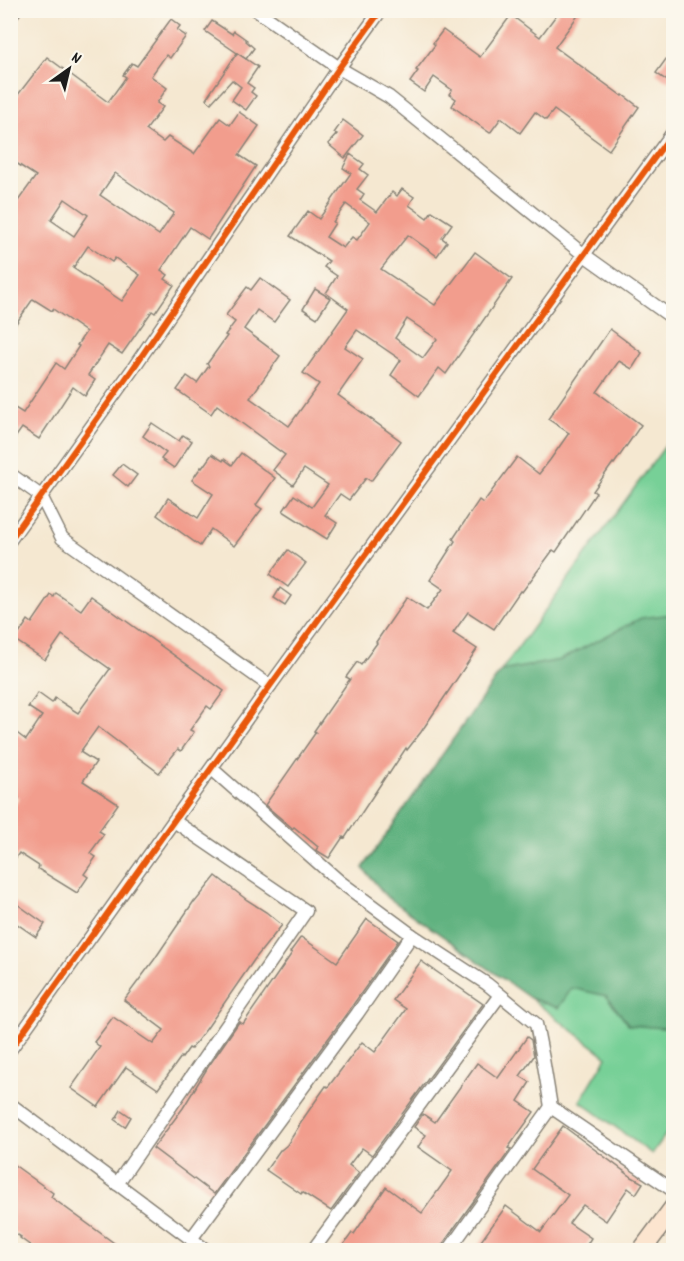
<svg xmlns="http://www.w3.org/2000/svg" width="684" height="1261" font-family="Dekko,sans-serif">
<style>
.green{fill:#77d097;stroke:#4a765a;stroke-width:1.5}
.forest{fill:#61b280;stroke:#3e674e;stroke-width:1.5}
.building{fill:#f29d8d;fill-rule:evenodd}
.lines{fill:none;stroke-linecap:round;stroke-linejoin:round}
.street-casing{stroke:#888276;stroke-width:15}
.secondary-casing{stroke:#888276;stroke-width:21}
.street{stroke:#fff;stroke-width:12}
.secondary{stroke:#fce5cf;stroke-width:18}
.cycleway-casing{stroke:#fbf7ec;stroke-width:10}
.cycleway{stroke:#e8590c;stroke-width:6}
</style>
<rect width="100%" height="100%" fill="#fbf7ec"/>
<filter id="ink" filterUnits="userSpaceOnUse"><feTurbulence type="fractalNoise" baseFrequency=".0167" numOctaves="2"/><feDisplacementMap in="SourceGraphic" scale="12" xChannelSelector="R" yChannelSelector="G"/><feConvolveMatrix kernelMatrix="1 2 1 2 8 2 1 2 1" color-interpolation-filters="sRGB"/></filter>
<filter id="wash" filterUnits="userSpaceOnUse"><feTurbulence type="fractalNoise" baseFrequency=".008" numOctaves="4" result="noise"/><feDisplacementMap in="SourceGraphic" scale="24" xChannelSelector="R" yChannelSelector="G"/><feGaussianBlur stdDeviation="1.35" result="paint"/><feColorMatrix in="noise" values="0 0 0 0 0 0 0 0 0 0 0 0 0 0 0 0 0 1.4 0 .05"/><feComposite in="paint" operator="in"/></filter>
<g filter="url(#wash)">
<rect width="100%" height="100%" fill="#f5e8d1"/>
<polygon class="green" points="673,435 674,1123 652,1154 580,1101 607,1057 530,998 386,896 363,868 501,671"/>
<polygon class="forest" points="673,614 674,614 673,1029 629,1025 606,996 572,988 558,1008 530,998 386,896 363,868 501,671 560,660 641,618"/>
<g id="blocks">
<g class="building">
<polygon points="560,10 582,10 555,47 622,96 623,95 639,107 609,150 554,110 546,120 535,112 520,133 501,118 490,133 452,106 456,99 449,94 452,90 434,77 424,92 410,82 418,71 416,70 435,45 433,43 443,30 480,57 511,15 540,37"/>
<path d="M171,19L180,26L177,30L186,36L170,58L166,55L151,76L167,88L157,103L163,107L146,130L163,142L168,137L194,154L220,118L230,125L239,112L259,126L239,155L256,166L208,239L190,227L161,270L168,275L165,279L174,285L155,313L152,311L122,354L108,345L88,375L95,380L85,396L73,387L39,439L22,428L10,445V405L23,413L56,363L64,369L79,346L77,345L86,332L53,309L52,311L33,299L10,332V212L36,176L10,159V105L47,57L108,102L126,77L123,75L132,63L137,66ZM115,173L174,213L159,235L100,195ZM65,199L88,215L74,236L51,220ZM88,246L112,262L115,258L140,275L122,301L73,268Z"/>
<polygon points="212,21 232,34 234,31 247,40 246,41 254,48 246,59 205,31"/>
<polygon points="674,48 674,74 669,82 656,73"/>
<polygon points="237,53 258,67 247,83 254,88 251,92 256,96 246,110 232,100 241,87 232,80 211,103 206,99"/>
<polygon points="343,120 363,135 345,158 328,144 337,134 334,133"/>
<path d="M350,154L364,164L360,169L368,175L357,189L364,194L360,200L377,212L392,192L397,196L402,189L414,197L409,205L427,218L432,211L452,224L442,238L447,242L437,256L408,235L381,269L435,305L475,252L512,279L446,374L439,368L419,396L391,375L401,360L357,330L345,347L363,359L338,395L401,441L371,481L366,478L349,500L340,494L325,515L337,523L327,539L283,511L294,495L312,507L328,485L304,469L293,485L273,470L285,455L217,405L211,414L177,390L187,376L197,383L209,366L207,364L227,336L225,335L235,322L226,315L247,287L251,290L260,278L290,300L274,322L257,310L244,329L280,356L250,398L289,426L319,384L303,373L348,309L326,293L337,276L324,267L329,261L290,236L308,211L319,219L351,173L343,168ZM346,204L370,222L357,240L352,237L343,248L326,237L335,223L333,222ZM407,319L437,339L423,358L395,338Z"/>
<polygon points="315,289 330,298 317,318 303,309"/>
<polygon points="610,329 642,353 632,369 619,361 597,392 641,425 614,464 613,463 593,491 596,493 556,552 553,550 522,592 520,591 494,629 468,612 453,633 477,649 421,732 407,750 406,748 389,774 388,773 345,838 343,837 329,858 316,850 318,847 294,827 292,829 291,827 265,805 316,732 314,731 350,679 346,677 357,662 361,665 377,643 376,642 407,597 427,610 443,589 430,580 455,541 453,539 479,500 483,503 517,457 539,474 550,460 569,433 548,419"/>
<polygon points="152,423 179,441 183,435 192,441 174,468 161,459 166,453 143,436"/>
<polygon points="241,453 275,478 256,505 262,509 234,546 211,529 200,546 157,515 168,498 198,518 213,494 192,480 201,467 202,468 212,454 223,461 224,459 232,465"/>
<polygon points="122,464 137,475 128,487 113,475"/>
<polygon points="288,550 306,563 288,587 270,574"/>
<polygon points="280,588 291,596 285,605 274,598"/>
<polygon points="56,593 81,610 91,596 224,691 211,709 207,706 190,730 194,732 181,751 178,749 159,773 98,727 80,752 96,762 83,781 118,804 99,831 104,834 90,853 96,857 84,874 88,877 77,893 38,869 39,866 19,853 10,866 10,810 19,798 10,792 10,728 26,740 42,716 28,707 38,693 52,703 55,698 78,713 110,669 62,635 45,660 15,640 28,620 32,623 51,595 54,597"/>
<polygon points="216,876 247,900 266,912 282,925 254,960 207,1028 191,1049 189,1048 182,1058 181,1057 158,1089 126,1067 98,1107 71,1088 100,1047 94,1042 113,1017 153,1044 164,1030 124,1000 154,960 194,901 195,902"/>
<polygon points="10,899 45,924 36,937 10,919"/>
<polygon points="367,919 398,941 350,1009 214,1194 153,1148 183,1108 208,1067 239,1022 243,1024 292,953 290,952 301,937 337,962"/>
<polygon points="421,961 483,1004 372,1155 362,1148 349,1165 359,1173 331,1211 302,1192 301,1194 266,1170 280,1150 281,1150 287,1145 299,1126 298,1126 326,1086 328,1087 362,1042 375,1052 406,1009 393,1000"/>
<polygon points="527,1037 531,1040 534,1056 520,1076 530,1082 518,1101 534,1112 508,1148 511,1149 442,1245 441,1251 339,1251 352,1233 354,1234 386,1187 422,1213 452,1171 418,1147 426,1135 414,1127 423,1114 435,1122 477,1063 498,1078"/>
<polygon points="121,1110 131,1117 125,1127 115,1120"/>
<polygon points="563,1126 632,1177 643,1183 636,1194 628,1188 606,1221 583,1205 569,1223 591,1238 583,1251 474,1251 506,1206 541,1232 568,1195 532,1169"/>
<polygon points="10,1162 53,1193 51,1197 125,1251 38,1251 20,1238 21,1237 10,1230"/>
</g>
</g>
</g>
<g filter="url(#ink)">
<use href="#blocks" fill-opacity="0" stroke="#888276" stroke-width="1.5"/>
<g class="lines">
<defs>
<g id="street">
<polyline points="256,10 339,68 389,97 583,254 674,319"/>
<polyline points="10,16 15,10"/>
<polyline points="10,474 41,496 62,538 270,686"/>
<polyline points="10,540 132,370 339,68 381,10"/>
<polyline points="212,769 339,881 412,935 487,984 536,1024 543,1059 551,1107 674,1191"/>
<polyline points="10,1050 270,686 674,131"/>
<polyline points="10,1104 206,1250"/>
<polyline points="117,1184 306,911 174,821"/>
<polyline points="191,1239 357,1014 412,935"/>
<polyline points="313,1250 500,995"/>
<polyline points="449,1250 551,1107"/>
</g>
<polyline id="secondary" points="642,1250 674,1207"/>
</defs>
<use href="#street" class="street-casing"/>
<use href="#secondary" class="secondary-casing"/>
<use href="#street" class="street"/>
<use href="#secondary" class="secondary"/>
<defs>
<g id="cycleway">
<polyline points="10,540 132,370 339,68 381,10"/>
<polyline points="10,1050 270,686 674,131"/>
</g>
</defs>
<use href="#cycleway" class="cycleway-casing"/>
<use href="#cycleway" class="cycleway"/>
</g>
</g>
<rect width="684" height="1261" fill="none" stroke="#fbf7ec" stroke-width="36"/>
<g transform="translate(69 69) rotate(34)" stroke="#fbf7ec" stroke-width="4.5" paint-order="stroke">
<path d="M0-4.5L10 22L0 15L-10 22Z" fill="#1c1c1c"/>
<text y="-9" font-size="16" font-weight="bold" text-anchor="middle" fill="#1c1c1c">N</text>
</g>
</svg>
